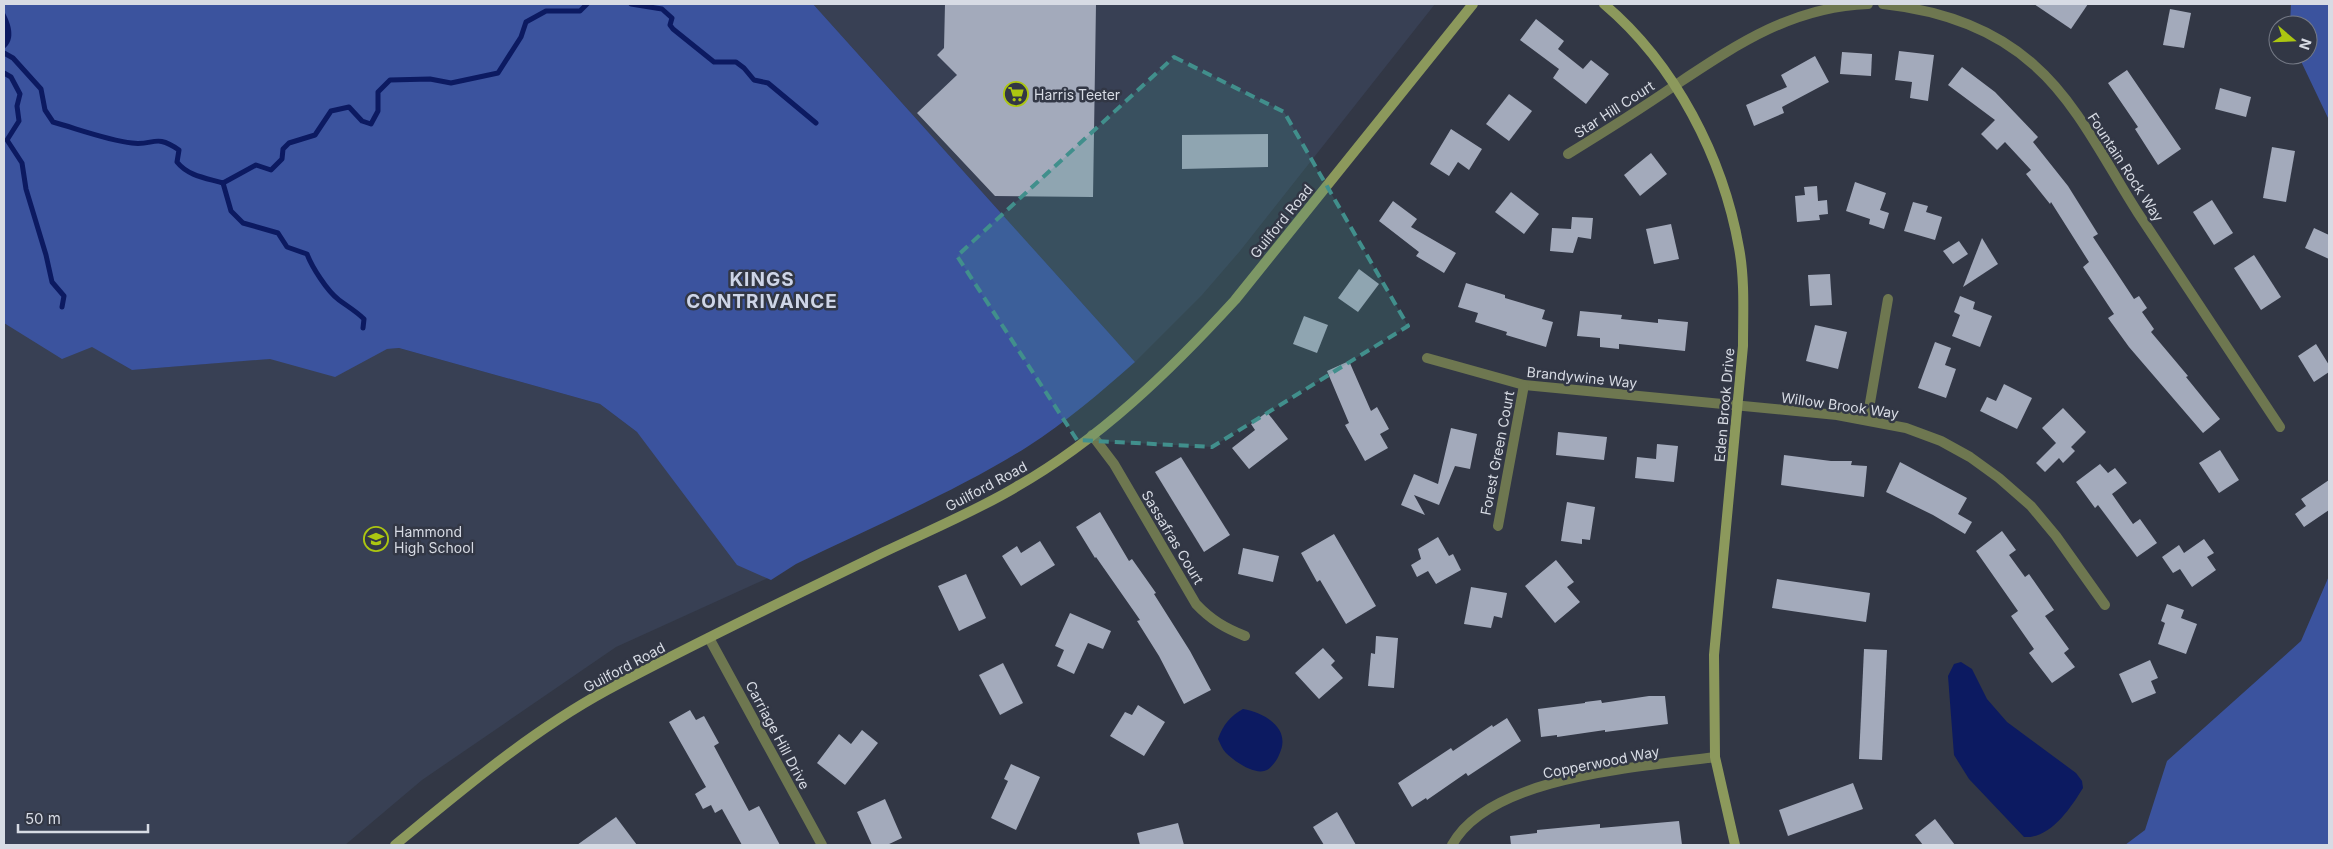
<svg xmlns="http://www.w3.org/2000/svg" width="2333" height="849" font-family="Inter,sans-serif">
<style>
.built{fill:#384054}
.green{fill:#3b539e}
.water{fill:#0c1a61}
.lines{fill:none;stroke-linecap:round;stroke-linejoin:round}
.stream{stroke:#0c1a61;stroke-width:5}
.building{fill:#a3aabb}
.street{stroke:#6e7750;stroke-width:10}
.secondary{stroke:#8c995c;stroke-width:10}
.marked{fill:#418f8c;fill-opacity:0.2;stroke:#418f8c;stroke-width:4;stroke-dasharray:10 6;stroke-linejoin:round}
.labels{text-anchor:middle;dominant-baseline:central;stroke-width:5;stroke-linejoin:round;paint-order:stroke}
.poi-label{font-size:14px;fill:#d7dbe4;stroke:#323745;text-anchor:start}
.street-label{font-size:14px;fill:#d7dbe4;stroke:#323745}
.district-label{font-size:19px;font-weight:bold;letter-spacing:1px;fill:#ced5e7;stroke:#323745}
</style>
<rect width="100%" height="100%" fill="#323745"/>
<g class="built">
<polygon points="813,4 1435,4 1240,251 1202,295 1135,362"/>
<polygon points="4,295 132,370 399,348 600,404 728,501 768,578 616,647 422,780 345,845 4,845"/>
</g>
<g class="green">
<path d="M4,4H813L1135,362C1100,393 1066,422 1027,447C955,492 872,527 796,564L771,580L737,565L637,432L600,404L399,348L387,349L335,377L270,359L132,370L92,347L62,359L4,323Z"/>
<polygon points="2291,4 2329,4 2329,120 2298,55 2308,55 2308,25 2290,25"/>
<polygon points="2329,576 2329,845 2125,845 2145,830 2167,761 2301,641"/>
</g>
<g class="water">
<path d="M4,11C10,22 17,39 4,49Z"/>
<path d="M1961,662L1972,669L1987,699L2007,722L2076,773L2082,781L2083,788C2070,809 2050,839 2024,837L1969,779L1954,755L1948,676L1954,664Z"/>
<path d="M1243,709C1266,713 1292,729 1279,755C1277,760 1272,767 1267,770C1255,776 1234,761 1226,753C1222,749 1220,743 1218,739C1223,725 1230,716 1243,709Z"/>
</g>
<g class="lines">
<g class="stream">
<polyline points="631,4 662,9 672,18 670,25 673,29 714,62 736,62 744,68 754,80 768,83 816,123"/>
<path d="M4,53L13,58L41,89L45,110L53,122C78,129 107,140 132,143C154,146 155,133 179,150L177,162C188,176 206,178 223,183L256,165L271,170L282,159L283,149L289,143L315,135L331,111L349,107L362,121L371,124L378,111V92L390,80L430,79L451,83L498,73L521,37L526,22L546,11H580L587,4"/>
<polyline points="4,73 11,77 20,94 17,106 19,121 7,140 22,163 26,189 46,255 52,282 64,296 62,307"/>
<path d="M223,183L231,211L243,223L278,233L287,247L307,254C312,267 327,291 339,300C347,306 356,311 364,319L363,328"/>
</g>
</g>
<g class="building">
<polygon points="945,4 1096,4 1093,197 995,196 917,113 957,75 937,55 944,48"/>
<polygon points="2034,4 2088,4 2071,29"/>
<polygon points="2170,9 2191,13 2184,48 2163,45"/>
<polygon points="1536,19 1564,41 1558,49 1583,69 1591,60 1609,74 1586,104 1553,78 1559,69 1520,40"/>
<polygon points="1899,51 1934,55 1928,101 1910,98 1912,82 1895,80"/>
<polygon points="1842,52 1872,54 1871,76 1840,74"/>
<polygon points="1815,56 1829,82 1782,107 1784,113 1754,126 1746,105 1787,87 1781,75"/>
<polygon points="1962,67 1995,92 2038,137 2033,142 2068,186 2098,234 2093,237 2134,299 2139,296 2147,308 2142,312 2154,329 2151,332 2188,376 2186,377 2220,419 2203,433 2129,347 2108,318 2114,314 2083,267 2089,262 2051,202 2050,204 2026,174 2031,170 2005,142 1997,150 1981,134 1995,120 1948,85"/>
<polygon points="2127,70 2181,149 2158,165 2135,129 2138,127 2108,83"/>
<polygon points="2220,88 2251,97 2246,117 2215,109"/>
<polygon points="1509,94 1532,111 1509,141 1486,124"/>
<polygon points="1451,129 1482,149 1469,170 1458,162 1449,176 1430,164"/>
<polygon points="1268,134 1268,167 1182,169 1182,135"/>
<polygon points="2272,147 2295,151 2286,202 2263,198"/>
<polygon points="1651,153 1667,174 1640,196 1624,175"/>
<polygon points="1855,182 1886,193 1880,210 1889,213 1884,229 1869,224 1870,219 1846,211"/>
<polygon points="1817,186 1818,201 1827,200 1828,214 1819,215 1820,220 1797,222 1795,196 1805,195 1804,187"/>
<polygon points="1511,192 1539,214 1524,234 1495,212"/>
<polygon points="2212,200 2233,233 2214,245 2193,212"/>
<polygon points="1393,201 1417,219 1411,227 1456,253 1444,273 1416,256 1419,252 1379,221"/>
<polygon points="1913,202 1928,206 1926,212 1942,217 1935,240 1904,231"/>
<polygon points="1572,217 1593,218 1591,239 1578,237 1573,253 1550,251 1552,228 1571,229"/>
<polygon points="1671,224 1679,259 1654,264 1646,229"/>
<polygon points="2314,228 2329,235 2329,259 2305,248"/>
<polygon points="1982,238 1998,264 1963,287"/>
<polygon points="1959,241 1968,254 1953,264 1943,251"/>
<polygon points="2254,255 2281,297 2261,310 2234,268"/>
<polygon points="1359,269 1379,284 1358,312 1338,298"/>
<polygon points="1830,274 1832,305 1810,306 1808,275"/>
<polygon points="1466,283 1505,295 1505,298 1545,310 1542,319 1553,322 1546,347 1506,335 1507,332 1475,322 1478,313 1458,307"/>
<polygon points="1960,296 1975,302 1973,309 1992,316 1980,347 1952,336 1960,315 1954,312"/>
<polygon points="1580,311 1622,315 1621,319 1658,323 1658,319 1688,322 1685,351 1619,344 1619,349 1600,347 1600,338 1577,336"/>
<polygon points="1304,316 1328,325 1317,353 1293,344"/>
<polygon points="1815,325 1847,332 1838,369 1806,361"/>
<polygon points="1935,342 1951,348 1945,365 1956,369 1946,398 1918,388"/>
<polygon points="2316,344 2329,365 2329,372 2314,382 2298,356"/>
<polygon points="1349,361 1371,411 1377,407 1389,429 1380,434 1388,448 1365,461 1345,425 1349,423 1327,371"/>
<polygon points="2004,384 2032,398 2017,429 1980,411 1987,397 1996,401"/>
<polygon points="2063,408 2086,432 2071,447 2075,451 2063,463 2059,458 2045,472 2036,463 2056,443 2042,428"/>
<polygon points="1267,412 1288,439 1249,469 1232,448 1255,430 1251,424"/>
<polygon points="1451,428 1477,434 1470,469 1455,466 1439,505 1414,495 1425,515 1401,505 1414,474 1438,484"/>
<polygon points="1558,432 1607,437 1604,460 1556,455"/>
<polygon points="1657,444 1678,446 1674,482 1635,478 1637,457 1656,459"/>
<polygon points="2220,450 2239,480 2219,493 2199,463"/>
<polygon points="1784,455 1831,461 1852,461 1851,465 1867,466 1864,497 1781,485"/>
<polygon points="1181,457 1230,535 1204,552 1155,472"/>
<polygon points="1900,462 1967,498 1958,514 1972,522 1965,534 1933,515 1886,492"/>
<polygon points="2100,464 2108,473 2115,468 2127,483 2112,494 2133,524 2140,519 2157,543 2137,557 2098,505 2095,508 2076,482"/>
<polygon points="2329,480 2329,510 2304,527 2295,514 2306,506 2301,499"/>
<polygon points="1567,502 1595,507 1590,540 1582,539 1582,544 1561,541"/>
<polygon points="1100,512 1129,561 1132,559 1156,593 1154,594 1190,651 1211,690 1184,704 1159,656 1137,621 1140,620 1096,557 1095,558 1076,527"/>
<polygon points="2002,531 2016,550 2009,555 2025,577 2029,574 2054,610 2045,616 2069,649 2064,653 2075,667 2052,683 2029,653 2034,649 2011,616 2018,611 1976,551"/>
<polygon points="1334,534 1376,606 1346,624 1320,580 1317,582 1301,553"/>
<polygon points="1438,537 1449,556 1453,554 1461,570 1436,584 1428,571 1417,577 1411,565 1421,559 1418,549"/>
<polygon points="2204,539 2214,553 2207,557 2216,570 2192,587 2180,569 2173,573 2162,557 2179,545 2184,553"/>
<polygon points="1040,541 1055,565 1021,586 1002,556 1017,546 1021,553"/>
<polygon points="1243,548 1279,556 1273,582 1238,574"/>
<polygon points="1556,560 1574,582 1567,587 1580,602 1555,623 1525,586"/>
<polygon points="966,574 986,618 959,631 938,586"/>
<polygon points="1777,579 1870,593 1866,622 1772,608"/>
<polygon points="1471,587 1507,593 1502,618 1494,616 1491,628 1464,624"/>
<polygon points="2167,604 2184,610 2181,618 2197,624 2186,654 2158,644 2165,623 2161,621"/>
<polygon points="1070,613 1111,631 1103,649 1088,643 1074,674 1057,666 1064,650 1055,646"/>
<polygon points="1376,636 1398,638 1394,688 1368,686 1371,653 1375,654"/>
<polygon points="1323,648 1335,661 1331,665 1343,678 1319,699 1295,673"/>
<polygon points="1864,649 1887,650 1882,760 1859,759"/>
<polygon points="2150,660 2158,678 2151,681 2156,693 2132,703 2119,674"/>
<polygon points="1003,663 1023,703 1000,715 979,675"/>
<polygon points="1649,696 1665,696 1668,724 1605,732 1605,730 1557,737 1557,735 1541,737 1538,709 1585,703 1585,702 1601,700 1602,703"/>
<polygon points="1138,705 1165,722 1144,756 1110,736 1125,712 1132,715"/>
<polygon points="690,710 696,720 704,716 719,743 714,746 749,811 759,806 780,845 742,845 722,809 715,813 711,805 703,809 695,794 706,787 669,722"/>
<polygon points="1507,718 1521,741 1468,776 1466,773 1427,800 1426,798 1412,807 1398,783 1451,748 1453,751 1492,725 1493,727"/>
<polygon points="862,730 878,743 845,785 817,763 839,734 851,744"/>
<polygon points="1011,764 1040,777 1016,830 991,818 1008,781 1004,779"/>
<polygon points="1853,783 1863,809 1788,836 1779,810"/>
<polygon points="885,799 902,838 887,845 872,845 857,812"/>
<polygon points="1337,812 1356,845 1324,845 1313,827"/>
<polygon points="616,817 637,845 577,845"/>
<polygon points="1935,819 1955,845 1923,845 1915,835"/>
<polygon points="1679,821 1682,845 1511,845 1510,836 1537,833 1537,830 1600,824 1600,828"/>
<polygon points="1178,823 1184,845 1140,845 1137,833"/>
</g>
<g class="lines">
<g class="street">
<path d="M1883,4C1938,10 1992,27 2034,65C2077,102 2107,165 2138,213C2185,284 2232,355 2280,427"/>
<path d="M1568,154C1604,132 1639,110 1674,86C1736,45 1791,7 1868,4"/>
<polyline points="1427,358 1524,385 1837,415 1906,428 1941,441 1970,457 1999,478 2031,506 2056,536 2105,605"/>
<polyline points="1867,420 1888,299"/>
<path d="M1092,435L1114,464L1196,604C1211,620 1225,628 1245,636"/>
<polyline points="1498,526 1524,385"/>
<polyline points="709,638 822,845"/>
<path d="M1452,845C1490,775 1643,767 1715,757"/>
</g>
<g class="secondary">
<path d="M1604,4C1675,64 1723,157 1739,248C1745,280 1743,314 1743,346L1714,655L1715,757L1735,845"/>
<path d="M395,845C463,789 530,732 607,690C698,641 792,597 884,552C928,531 974,512 1016,487C1099,440 1171,370 1235,300L1473,4"/>
</g>
</g>
<path class="marked" d="M1174,57L1284,112L1408,326L1212,447L1077,440L957,256Z"/>
<defs>
<symbol id="supermarket-ring" viewBox="-11 -11 22 22"><circle r="9.5" fill="#323745" stroke="#acc611" stroke-width="1.5"/><path d="M-6-5.5h2.5l.6 2H6L4.5 2H-2.5L-4.4-4H-6ZM-1.5 3.2a1.3 1.3 0 1 0 .1 0ZM3 3.2a1.3 1.3 0 1 0 .1 0Z" fill="#acc611"/></symbol>
<symbol id="school-ring" viewBox="-11 -11 22 22"><circle r="9.5" fill="#323745" stroke="#acc611" stroke-width="1.5"/><path d="M0-5L7-2L0 1L-7-2ZM-4 1L0 2.5L4 1V4Q0 6-4 4Z" fill="#acc611"/></symbol>
</defs>
<g fill-rule="evenodd">
<use href="#supermarket-ring" x="1002" y="80" width="28" height="28"/>
<use href="#school-ring" x="362" y="525" width="28" height="28"/>
</g>
<g class="labels">
<g class="poi-label">
<text x="1034" y="94">Harris Teeter</text>
<text x="394" y="531">Hammond<tspan x="394" dy="16">High School</tspan></text>
</g>
<g class="street-label">
<text transform="translate(1614 109) rotate(-33)">Star Hill Court</text>
<text transform="translate(2126 167) rotate(57)">Fountain Rock Way</text>
<text transform="translate(1281 221) rotate(-51)">Guilford Road</text>
<text transform="translate(1582 377) rotate(6)">Brandywine Way</text>
<text transform="translate(1724 405) rotate(-85)">Eden Brook Drive</text>
<text transform="translate(1840 405) rotate(8)">Willow Brook Way</text>
<text transform="translate(1497 453) rotate(-79)">Forest Green Court</text>
<text transform="translate(986 486) rotate(-28)">Guilford Road</text>
<text transform="translate(1173 537) rotate(59)">Sassafras Court</text>
<text transform="translate(624 667) rotate(-28)">Guilford Road</text>
<text transform="translate(778 735) rotate(62)">Carriage Hill Drive</text>
<text transform="translate(1601 762) rotate(-11)">Copperwood Way</text>
</g>
<g class="district-label">
<text x="762" y="279">KINGS<tspan x="762" dy="22">CONTRIVANCE</tspan></text>
</g>
</g>
<rect width="2333" height="849" fill="none" stroke="#d7dbe4" stroke-width="10"/>
<g transform="translate(2293 40) rotate(109)"><circle r="24" fill="#323745" stroke="#747985"/>
<path d="M0-4L9 19L0 12L-9 19Z" fill="#acc611"/>
<text y="-8" font-size="14" font-weight="bold" text-anchor="middle" fill="#d7dbe4">N</text>
</g>
<path d="M18 824v8h130v-8" fill="none" stroke="#d7dbe4" stroke-width="2.5"/>
<text x="25" y="824" font-size="15" fill="#d7dbe4" stroke="#323745" stroke-width="4" paint-order="stroke">50 m</text>
</svg>
